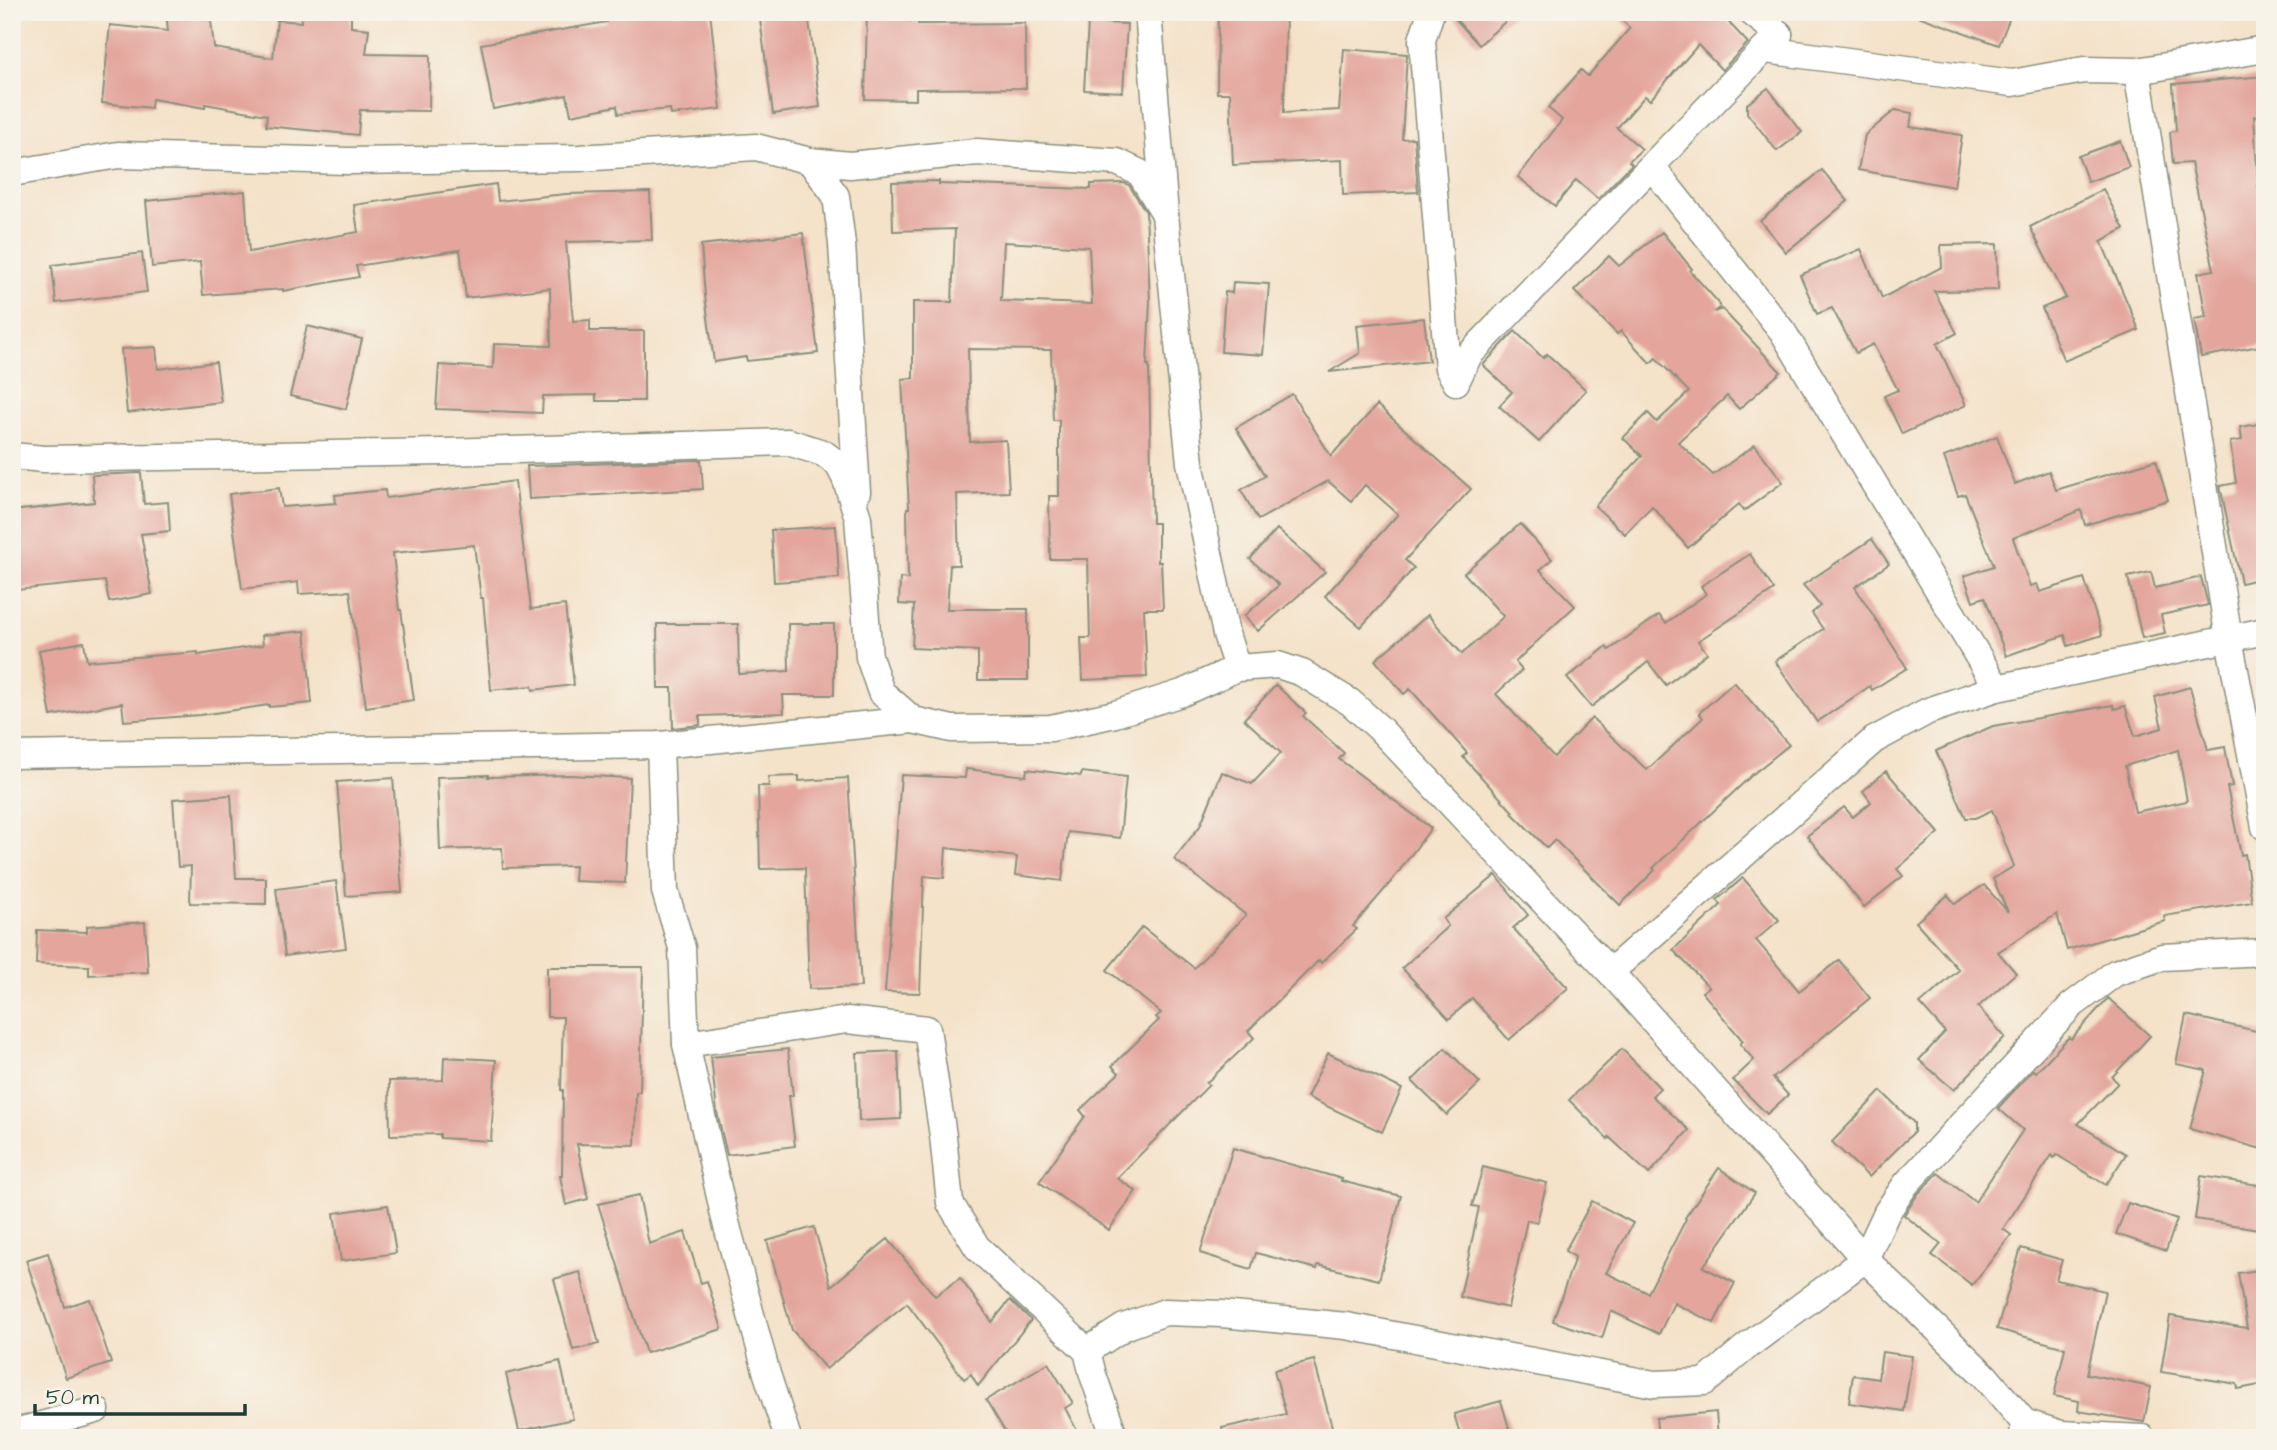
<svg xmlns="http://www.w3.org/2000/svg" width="2277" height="1450" font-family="'Architects Daughter',sans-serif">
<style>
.building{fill:#e3a59c;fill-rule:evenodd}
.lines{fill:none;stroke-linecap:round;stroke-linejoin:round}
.minor-casing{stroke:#8a907e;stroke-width:29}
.minor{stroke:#fff;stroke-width:26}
</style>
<rect width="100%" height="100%" fill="#f7f3e8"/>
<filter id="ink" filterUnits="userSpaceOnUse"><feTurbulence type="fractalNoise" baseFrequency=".0143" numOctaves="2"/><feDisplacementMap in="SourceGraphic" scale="14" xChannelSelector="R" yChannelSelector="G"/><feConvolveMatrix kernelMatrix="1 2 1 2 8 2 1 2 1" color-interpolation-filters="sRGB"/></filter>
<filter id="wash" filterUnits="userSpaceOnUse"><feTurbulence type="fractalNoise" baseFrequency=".00686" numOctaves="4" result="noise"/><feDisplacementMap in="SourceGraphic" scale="28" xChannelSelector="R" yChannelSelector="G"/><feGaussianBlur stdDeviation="1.57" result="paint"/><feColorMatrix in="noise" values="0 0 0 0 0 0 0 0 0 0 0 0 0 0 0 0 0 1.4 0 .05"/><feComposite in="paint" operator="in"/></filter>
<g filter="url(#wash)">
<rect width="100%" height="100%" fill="#f4e2c9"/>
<g id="blocks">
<g class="building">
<polygon points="166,12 210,12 214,48 273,58 277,20 301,22 301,12 351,12 351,27 369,29 366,54 430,55 429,111 360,110 358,135 266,126 267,115 205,104 205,108 152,99 151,108 102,103 110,25 168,31"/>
<polygon points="606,12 710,12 721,109 671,115 670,109 618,114 617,106 571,115 567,95 493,109 481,44 607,22"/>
<polygon points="759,12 808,12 820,107 773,114"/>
<polygon points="867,12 901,12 901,20 918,21 918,24 1025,23 1026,88 916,89 916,100 865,99"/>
<polygon points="1218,12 1286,12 1284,113 1339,110 1344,49 1407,54 1402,139 1414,138 1418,192 1343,195 1342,160 1233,165 1230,93 1217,93"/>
<polygon points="1449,12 1516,12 1479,45"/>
<polygon points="1613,12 1719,12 1748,43 1722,70 1698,45 1650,100 1645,96 1617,128 1642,149 1629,161 1632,164 1598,199 1576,180 1555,206 1518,177 1562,120 1548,108 1581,70 1588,76 1630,28"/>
<polygon points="1916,12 2012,12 1999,45 1915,15"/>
<polygon points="1088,22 1127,24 1123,92 1084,90"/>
<polygon points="2265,76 2265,115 2254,116 2258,187 2265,185 2265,303 2260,304 2265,330 2265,345 2201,357 2194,319 2206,317 2198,273 2214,270 2191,163 2173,164 2170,132 2176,131 2173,84"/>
<polygon points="1768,88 1802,132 1777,151 1747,113 1747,104"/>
<polygon points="1895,110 1912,113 1910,127 1962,135 1954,187 1858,170 1865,135"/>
<polygon points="2120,141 2129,167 2088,182 2078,156"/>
<polygon points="1822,170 1848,201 1786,252 1760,221"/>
<path d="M939,181V184L1091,189V184L1124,183L1129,185L1146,212L1150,301L1147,365H1149L1152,523H1158V562H1161L1163,609H1144L1147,677L1083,680L1081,638H1090L1088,559H1050L1049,496H1059V420H1053L1051,350L968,349L970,442L1006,440L1009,492L957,494L959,565H950L947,609H1028V680H978V651L912,648L914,605L899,604L900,578L908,579L907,508H909L902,379L913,378V302H952L955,229L893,231L892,182ZM1004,242L1089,247L1092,304L1001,301Z"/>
<polygon points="496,184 498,201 566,194 650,192 652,240 566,242 573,321 590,320 590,331 644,331 644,401 596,401 596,395 543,396 542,413 436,409 439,365 493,368 494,344 551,346 550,288 466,298 460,250 356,266 359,277 283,291 283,289 203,295 200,262 152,267 146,201 245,191 249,252 358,232 354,205"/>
<polygon points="2103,189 2124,229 2101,241 2139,330 2064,361 2042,308 2066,298 2030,227"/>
<polygon points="1662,232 1692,269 1690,271 1718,302 1720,307 1714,312 1722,309 1781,372 1739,409 1727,396 1678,442 1713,475 1755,445 1783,482 1744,511 1739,504 1688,548 1652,506 1625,534 1595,506 1642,456 1623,438 1648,413 1657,422 1689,392 1656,358 1650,363 1621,331 1617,334 1574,291 1609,256 1619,266"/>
<polygon points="803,233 818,353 747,361 746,357 714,362 705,296 701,245"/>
<polygon points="1997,244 1998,290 1934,291 1957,333 1937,344 1966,405 1902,434 1884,396 1898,390 1873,344 1856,353 1832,308 1817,314 1800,275 1861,249 1882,298 1942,267 1941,245"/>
<polygon points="142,253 147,292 56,303 52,265"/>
<polygon points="1233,282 1269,284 1263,355 1221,352 1225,292 1232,293"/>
<polygon points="1424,318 1429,361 1329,372 1360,353 1357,325"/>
<polygon points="307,326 362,339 346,409 290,396"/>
<polygon points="1515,331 1543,358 1547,354 1586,390 1539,442 1499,406 1512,392 1483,365"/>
<polygon points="156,347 158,369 216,362 221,402 127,413 121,349"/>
<polygon points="1292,394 1331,456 1377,405 1471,489 1405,560 1414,568 1361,627 1325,596 1398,514 1365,485 1351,501 1328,481 1258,520 1241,490 1265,476 1236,428"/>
<polygon points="2265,423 2265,577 2241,583 2220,486 2236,483 2230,442 2242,440 2240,427"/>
<polygon points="1997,436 2015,484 2049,471 2056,490 2156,460 2168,500 2085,525 2081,510 2013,538 2030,586 2037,584 2040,592 2084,578 2102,635 2068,646 2065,635 2006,656 1985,597 1973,601 1964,576 1994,566 1965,494 1958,496 1944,457"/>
<polygon points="701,460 703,489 529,499 527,466"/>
<polygon points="141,473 144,504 168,502 170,531 141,534 152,594 109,602 105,581 17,590 12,545 12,511 94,502 92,475"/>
<polygon points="515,481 531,609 565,605 574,685 533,690 532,686 491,690 483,598 481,598 474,545 393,553 399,610 401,610 414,700 366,707 350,591 299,594 298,582 242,589 229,494 279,488 282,507 336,503 335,495 385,490 386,498"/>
<polygon points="1520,524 1552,559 1540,570 1575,606 1515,662 1522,670 1496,694 1554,757 1592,718 1647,770 1703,718 1699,713 1734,682 1789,745 1753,774 1653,868 1655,870 1620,905 1555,840 1547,848 1512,813 1513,812 1463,757 1467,753 1410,689 1404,694 1375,660 1428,615 1462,654 1502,618 1503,616 1464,573"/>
<polygon points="836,526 839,578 774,582 771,530"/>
<polygon points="1277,529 1325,572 1258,631 1244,616 1279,585 1250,559"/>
<polygon points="1872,539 1889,564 1855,587 1907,668 1872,690 1870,686 1817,722 1775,661 1823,629 1812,613 1820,606 1803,585"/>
<polygon points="1750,554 1774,590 1698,641 1707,653 1666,685 1648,662 1591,707 1567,678 1606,647 1609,650 1659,615 1666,623 1706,594 1701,586"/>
<polygon points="2151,572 2155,588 2201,577 2208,605 2161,615 2165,633 2142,638 2128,577"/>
<polygon points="657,624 738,624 739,674 789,671 788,624 834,624 834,695 783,695 784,713 700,716 700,725 673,728 672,688 658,688"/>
<polygon points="305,631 312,703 269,707 269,705 200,715 124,721 122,703 51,716 39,650 84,642 87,661 198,652 198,655 263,645 262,635"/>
<polygon points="1276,685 1306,713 1303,716 1344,753 1339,759 1431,828 1391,882 1353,926 1357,929 1321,963 1319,960 1248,1031 1254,1038 1206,1083 1209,1085 1117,1178 1136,1191 1109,1230 1039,1182 1085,1116 1080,1110 1119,1073 1112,1066 1159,1020 1156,1017 1161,1013 1107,970 1142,927 1194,968 1246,915 1174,859 1200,826 1222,772 1252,784 1281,753 1244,719"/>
<path d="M2190,687L2208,750L2225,747L2232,786L2227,787L2241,855L2245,854L2252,902L2164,916L2165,921L2067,950L2057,914L1998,952L2016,973L1978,1007L2005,1037L1954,1090L1919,1060L1945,1032L1920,1004L1959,970L1916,922L1948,895L1955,904L1984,885L2008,912L1993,879L2014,866L1992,810L1975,818H1966L1936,751L1993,726L2113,705L2114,709L2125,706L2135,736L2162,728L2155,697ZM2178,750L2187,801L2135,812L2125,766Z"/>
<polygon points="966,769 1026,776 1027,769 1081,776 1082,772 1126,777 1120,838 1068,832 1062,881 1015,875 1017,857 946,848 944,878 924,876 920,993 885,992 901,775 965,778"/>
<polygon points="1886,771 1939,833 1897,869 1903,876 1864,907 1807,836 1844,807 1853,817 1871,802 1863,791"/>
<polygon points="488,775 488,777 570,775 630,778 625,883 574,881 575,866 503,868 502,848 440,850 437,777"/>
<polygon points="799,776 799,781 848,778 861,987 809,989 805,868 760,869 758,786 769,786 768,777"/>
<polygon points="393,778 402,892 346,896 337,782"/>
<polygon points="231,795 236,878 266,878 266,904 190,903 191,866 178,867 173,799"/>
<polygon points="1496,875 1528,915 1513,928 1568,988 1509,1040 1472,998 1449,1019 1402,968 1448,926 1443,919"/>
<polygon points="1743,878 1779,920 1756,940 1799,991 1839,960 1870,998 1773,1078 1788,1095 1767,1114 1733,1080 1754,1060 1740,1044 1743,1041 1702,992 1709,987 1673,950 1721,905 1717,900"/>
<polygon points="336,881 346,948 285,956 276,889"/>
<polygon points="145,922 148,972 89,975 89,966 36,964 37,930 87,932 87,926"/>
<polygon points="547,967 643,967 640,1092 636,1092 635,1145 577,1144 588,1199 566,1205 560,1176 562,1176 563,1090 561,1090 563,1017 547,1017"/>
<polygon points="2108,998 2150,1036 2112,1077 2118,1083 2078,1124 2126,1154 2106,1185 2057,1155 2054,1158 2052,1155 2003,1229 2011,1235 1972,1285 1932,1255 1941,1244 1904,1215 1918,1194 1938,1173 1975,1202 2023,1130 1998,1108 2033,1070 2036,1072 2069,1037 2071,1039"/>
<polygon points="2186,1015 2265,1033 2265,1150 2190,1129 2206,1070 2176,1064"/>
<polygon points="1445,1048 1480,1083 1447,1115 1412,1081"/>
<polygon points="788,1049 793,1096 789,1096 795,1146 727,1155 717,1112 711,1057"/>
<polygon points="1622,1049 1660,1088 1652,1096 1689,1130 1649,1174 1609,1137 1608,1139 1569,1100"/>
<polygon points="898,1051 901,1119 859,1121 857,1053"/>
<polygon points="1328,1053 1402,1089 1382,1132 1307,1097"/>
<polygon points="444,1057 496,1060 491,1141 440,1138 440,1134 390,1135 389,1081 443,1080"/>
<polygon points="1881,1091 1914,1123 1914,1132 1869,1177 1832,1142"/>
<polygon points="1233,1148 1342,1179 1341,1181 1401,1196 1379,1280 1318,1265 1317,1269 1256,1253 1251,1269 1200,1253"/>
<polygon points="1483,1167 1547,1183 1537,1222 1527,1220 1508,1308 1460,1297 1479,1207 1472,1206"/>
<polygon points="1719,1168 1755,1193 1703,1267 1735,1283 1714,1323 1674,1303 1659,1334 1611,1311 1602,1338 1553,1321 1575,1257 1565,1251 1592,1201 1633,1223 1606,1273 1648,1293 1686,1219 1685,1218"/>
<polygon points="2201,1176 2265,1186 2265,1230 2195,1219"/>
<polygon points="639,1195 649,1244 685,1232 701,1283 707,1281 722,1329 646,1353 598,1204"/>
<polygon points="2128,1203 2177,1219 2166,1251 2116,1234"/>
<polygon points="388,1205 396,1253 341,1261 334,1213"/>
<polygon points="814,1227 831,1286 888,1239 935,1296 960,1278 992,1322 1010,1300 1031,1320 978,1386 971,1374 964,1379 907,1303 826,1369 792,1330 767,1241"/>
<polygon points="2021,1248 2062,1260 2056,1280 2105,1291 2087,1374 2151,1387 2144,1422 2078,1411 2079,1401 2054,1396 2065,1348 1997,1329"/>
<polygon points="48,1253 65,1307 90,1299 111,1363 66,1378 26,1260"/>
<polygon points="2265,1269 2265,1384 2238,1389 2237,1384 2161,1372 2170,1316 2247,1328 2238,1273"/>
<polygon points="580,1272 599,1344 573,1350 554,1279"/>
<polygon points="1882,1352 1912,1356 1904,1411 1849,1403 1853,1375 1878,1379"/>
<polygon points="1314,1360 1335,1438 1224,1438 1222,1428 1286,1414 1274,1370"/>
<polygon points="560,1361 573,1419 519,1431 506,1374"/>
<polygon points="1048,1363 1073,1403 1065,1408 1081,1438 1009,1438 986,1400"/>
<polygon points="1501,1401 1512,1438 1461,1438 1454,1414"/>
<polygon points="1716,1412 1718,1438 1658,1438 1656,1418"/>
</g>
</g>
</g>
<g filter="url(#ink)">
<use href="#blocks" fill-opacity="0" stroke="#8a907e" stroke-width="2"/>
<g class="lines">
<defs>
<g id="minor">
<polyline points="1148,12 1165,214 1190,463 1226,634 1237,668"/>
<polyline points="1431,12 1422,40 1448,368 1456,382"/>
<polyline points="1751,12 1779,34 1773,51 2012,83 2084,70 2137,71 2265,49"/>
<polyline points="2137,71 2229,639 2265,827"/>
<polyline points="810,161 836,196 842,244 857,492"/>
<polyline points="1652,167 1783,332 1997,688"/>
<polyline points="12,173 118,155 348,161 579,158 756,147 810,161 850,165 977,152 1117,162 1140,173 1165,214"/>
<polyline points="1456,382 1469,355 1779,34"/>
<polyline points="12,456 44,459 444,452 788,442 823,453 838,464 846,480 858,518 869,657 881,692 913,720"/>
<polyline points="660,745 665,891 682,948 686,1044 724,1215 767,1374 788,1438"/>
<polyline points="12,755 660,745 913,720 952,729 1051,728 1115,714 1182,693 1237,668 1278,665 1302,673 1350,702 1379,728 1610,972 1865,1259 1985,1376 2024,1422 2023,1438"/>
<polyline points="1610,972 1874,740 1928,711 1997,688 2265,631"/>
<polyline points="686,1044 847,1020 927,1029 943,1136 950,1203 977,1247 1087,1351 1124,1327 1165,1312 1222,1314 1346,1326 1654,1384 1705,1382 1746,1347 1865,1259 1887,1212 1906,1184 2071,1006 2115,973 2162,957 2265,952"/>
<polyline points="1087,1351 1093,1375 1115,1438"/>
<polyline points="2024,1422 2061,1434 2142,1438"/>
<polyline points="12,1433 96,1410"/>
</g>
</defs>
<use href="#minor" class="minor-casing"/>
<use href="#minor" class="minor"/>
</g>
</g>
<rect width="2277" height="1450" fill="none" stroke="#f7f3e8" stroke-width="42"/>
<path d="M35 1404v10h210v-10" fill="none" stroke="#1f3d34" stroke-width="3.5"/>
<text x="46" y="1404" font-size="21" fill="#1f3d34" stroke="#f7f3e8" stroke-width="5" paint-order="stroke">50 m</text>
</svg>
